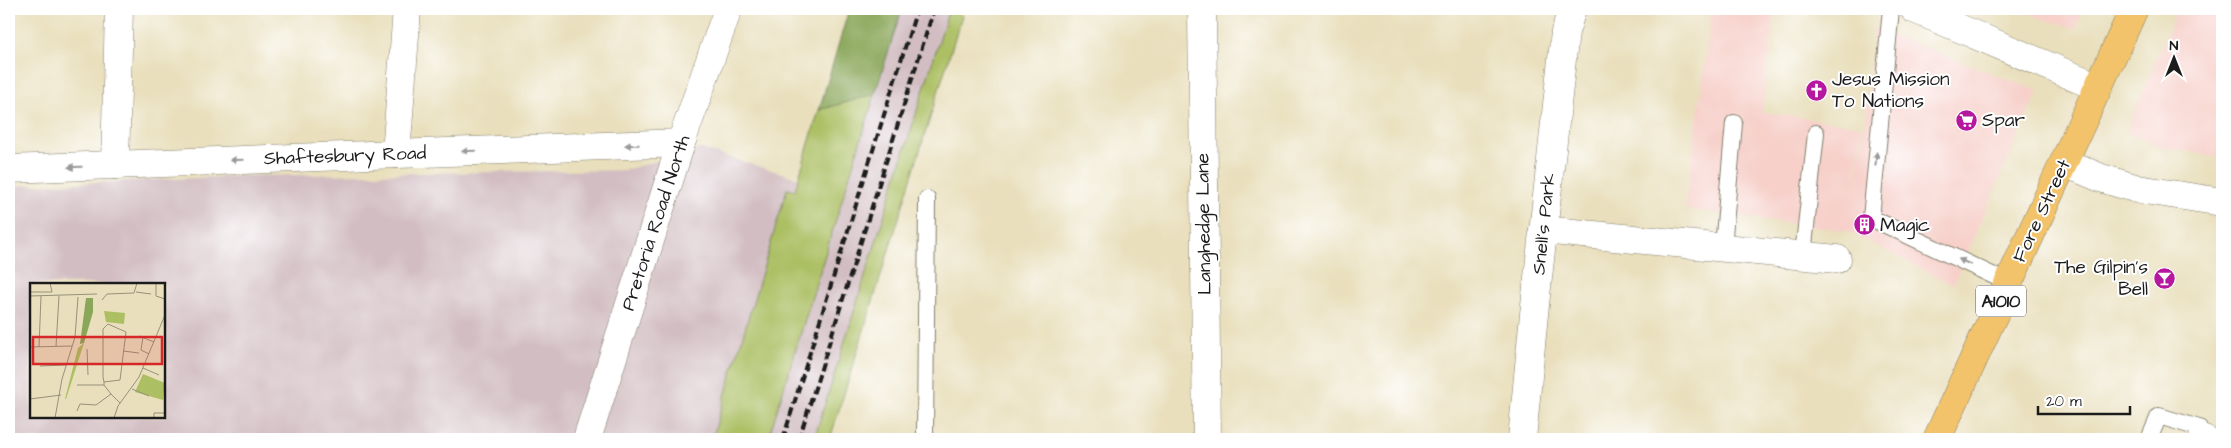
<svg xmlns="http://www.w3.org/2000/svg" width="2231" height="448" font-family="'Architects Daughter',sans-serif">
<style>
.built{fill:#f7d0ca}
.industrial{fill:#d2bec2;fill-rule:evenodd}
.green{fill:#acbf63;stroke:#646e40}
.forest{fill:#89a659;stroke:#52613a}
.lines{fill:none;stroke-linecap:round;stroke-linejoin:round}
.service-casing{stroke:#827e6c;stroke-width:18}
.minor-casing{stroke:#827e6c;stroke-width:29}
.tertiary-casing{stroke:#827e6c;stroke-width:29}
.primary-casing{stroke:#827e6c;stroke-width:29}
.service{stroke:#fff;stroke-width:16}
.minor{stroke:#fff;stroke-width:28}
.tertiary{stroke:#fff;stroke-width:28}
.primary{stroke:#f2c36a;stroke-width:28}
.rail{stroke:#1c1c1c;stroke-width:4;stroke-dasharray:8 4;stroke-linecap:butt}
.oneway{fill:#999}
.labels{text-anchor:middle;dominant-baseline:central;stroke-width:4;stroke-linejoin:round;paint-order:stroke}
.shield{fill:#fff;stroke:#606060;stroke-width:1}
.shield-label{font-size:18px;font-weight:bold;fill:#1c1c1c}
.poi-label{font-size:19px;fill:#1c1c1c;stroke:#fff;text-anchor:start}
.street-label{font-size:19px;fill:#1c1c1c;stroke:#fff}
.inset-road{fill:none;stroke:#97917c;stroke-width:1}
.view{fill:#d62828;fill-opacity:0.15;stroke:#d62828;stroke-width:2.5}
.inset-edge{fill:none;stroke:#1c1c1c;stroke-width:2.5}
</style>
<rect width="100%" height="100%" fill="#fff"/>
<filter id="ink" filterUnits="userSpaceOnUse"><feTurbulence type="fractalNoise" baseFrequency=".02" numOctaves="2"/><feDisplacementMap in="SourceGraphic" scale="10" xChannelSelector="R" yChannelSelector="G"/><feConvolveMatrix kernelMatrix="1 2 1 2 8 2 1 2 1" color-interpolation-filters="sRGB"/></filter>
<filter id="wash" filterUnits="userSpaceOnUse"><feTurbulence type="fractalNoise" baseFrequency=".0096" numOctaves="4" result="noise"/><feDisplacementMap in="SourceGraphic" scale="20" xChannelSelector="R" yChannelSelector="G"/><feGaussianBlur stdDeviation="1.12" result="paint"/><feColorMatrix in="noise" values="0 0 0 0 0 0 0 0 0 0 0 0 0 0 0 0 0 1.4 0 .05"/><feComposite in="paint" operator="in"/></filter>
<g filter="url(#wash)">
<rect width="100%" height="100%" fill="#e9dfbc"/>
<g class="built">
<polygon points="1712,9 1775,9 1762,112 1862,126 1852,199 1865,124 1874,28 2038,91 1953,285 1848,231 1685,209"/>
<polygon points="2013,9 2083,9 2076,29"/>
<polygon points="2177,9 2222,9 2222,158 2159,146 2126,132"/>
</g>
<g class="industrial">
<polygon points="902,9 949,9 814,439 768,439"/>
<path d="M701,149L798,178L794,191L787,189L712,439H9V186L241,176L625,170ZM31,284H164V417H31Z"/>
</g>
<g class="green">
<polygon points="949,9 964,9 830,439 814,439"/>
<polygon points="875,94 768,439 712,439 787,189 795,190 819,110"/>
</g>
<polygon class="forest" points="849,9 902,9 875,94 819,110"/>
</g>
<g filter="url(#ink)">
<g class="lines">
<defs>
<g id="service">
<polyline points="1891,9 1871,218 2009,283"/>
<polyline points="1723,247 1734,123"/>
<polyline points="1803,255 1816,133"/>
<polyline points="925,439 927,199"/>
<polyline points="2149,439 2159,416 2199,428 2203,439"/>
</g>
<g id="minor">
<polyline points="1202,9 1207,439"/>
<polyline points="1914,9 2098,87"/>
<polyline points="396,154 407,9"/>
<polyline points="2065,163 2101,178 2138,189 2222,202"/>
<polyline points="115,165 119,9"/>
<polyline points="9,169 681,143"/>
<polyline points="1543,230 1837,259"/>
<polyline points="1522,439 1534,314 1565,32 1572,9"/>
<polyline points="2203,439 2204,439"/>
</g>
<polyline id="tertiary" points="587,439 681,143 728,9"/>
<polyline id="primary" points="1937,439 2134,9"/>
</defs>
<use href="#service" class="service-casing"/>
<use href="#minor" class="minor-casing"/>
<use href="#tertiary" class="tertiary-casing"/>
<use href="#primary" class="primary-casing"/>
<use href="#service" class="service"/>
<use href="#minor" class="minor"/>
<use href="#tertiary" class="tertiary"/>
<use href="#primary" class="primary"/>
<g class="rail">
<polyline points="783,439 917,9"/>
<polyline points="799,439 934,9"/>
</g>
</g>
<defs><path id="oneway-solid" d="M-6-.8H1V-3.2L6.5 0L1 3.2V.8H-6Z" transform="scale(1.25)"/></defs>
<g class="oneway">
<use href="#oneway-solid" transform="translate(632 145) rotate(178)"/>
<use href="#oneway-solid" transform="translate(469 151) rotate(178)"/>
<use href="#oneway-solid" transform="translate(1876 159) rotate(-85)"/>
<use href="#oneway-solid" transform="translate(237 160) rotate(178)"/>
<use href="#oneway-solid" transform="translate(75 167) rotate(178)"/>
<use href="#oneway-solid" transform="translate(1965 262) rotate(-155)"/>
</g>
</g>
<defs>
<symbol id="church-disc" viewBox="-11 -11 22 22"><circle r="9.5" fill="#b5179e" stroke="#fff"/><path d="M-1.2-6h2.4v3.5h3.3v2.4h-3.3V6h-2.4V-.1h-3.3v-2.4h3.3Z" fill="#fff"/></symbol>
<symbol id="supermarket-disc" viewBox="-11 -11 22 22"><circle r="9.5" fill="#b5179e" stroke="#fff"/><path d="M-6-5.5h2.5l.6 2H6L4.5 2H-2.5L-4.4-4H-6ZM-1.5 3.2a1.3 1.3 0 1 0 .1 0ZM3 3.2a1.3 1.3 0 1 0 .1 0Z" fill="#fff"/></symbol>
<symbol id="building-disc" viewBox="-11 -11 22 22"><circle r="9.5" fill="#b5179e" stroke="#fff"/><path d="M-4-6H4V6H1V3H-1V6H-4ZM-2.5-4.3h1.7v1.8h-1.7ZM.8-4.3h1.7v1.8H.8ZM-2.5-1h1.7V.8h-1.7ZM.8-1h1.7V.8H.8Z" fill="#fff"/></symbol>
<symbol id="bar-disc" viewBox="-11 -11 22 22"><circle r="9.5" fill="#b5179e" stroke="#fff"/><path d="M-6-5H6L.8 .8V4.5H3.5V6h-7V4.5H-.8V.8Z" fill="#fff"/></symbol>
</defs>
<g fill-rule="evenodd">
<use href="#church-disc" x="1804" y="78" width="25" height="25"/>
<use href="#supermarket-disc" x="1954" y="108" width="25" height="25"/>
<use href="#building-disc" x="1852" y="212" width="25" height="25"/>
<use href="#bar-disc" x="2152" y="266" width="25" height="25"/>
</g>
<g class="labels">
<rect class="shield" x="1976" y="285.5" width="50" height="31" rx="4"/>
<g class="shield-label">
<text x="2001" y="301">A1010</text>
</g>
<g class="poi-label">
<text x="1832" y="79">Jesus Mission<tspan x="1832" dy="22">To Nations</tspan></text>
<text x="1982" y="120">Spar</text>
<text x="1880" y="225">Magic</text>
<text x="2148" y="267" text-anchor="end">The Gilpin's<tspan x="2148" dy="22">Bell</tspan></text>
</g>
<g class="street-label">
<text transform="translate(345 156) rotate(-2)">Shaftesbury Road</text>
<text transform="translate(2042 211) rotate(-65)">Fore Street</text>
<text transform="translate(656 223) rotate(-72)">Pretoria Road North</text>
<text transform="translate(1204 224) rotate(-91)">Langhedge Lane</text>
<text transform="translate(1544 224) rotate(-84)">Snell's Park</text>
</g>
</g>
<g transform="translate(30 283)">
<rect width="135" height="135" fill="#e9dfbc"/>
<path d="M74,28L95,30L94,41L76,39ZM54,60L36,116H35L48,65ZM113,91L135,100L133,117L105,109Z" fill="#acbf63"/>
<path d="M56,15H63V29L54,60L50,61Z" fill="#89a659"/>
<path class="inset-road" d="M126,0V13L135,16M0,9H22L20,0M106,9L121,11M0,13L67,11M72,17L77,11L104,10L107,0M109,53L124,59M113,54L111,67L119,71M26,63L29,13M0,64L42,63M9,64L11,13M57,66L58,92M93,68L109,70M10,83L36,82M113,85L129,92M74,99L90,97L96,49L78,41L73,46V94L74,99V102L81,111L90,120M47,102H74M102,106L119,113M0,116L31,112M47,128L50,121L66,122L81,111M25,135L32,96L45,54L48,14M84,135L88,123L109,94L135,32M124,135V130H135"/>
<path class="view" d="M3,54H132V81H3Z"/>
<rect width="135" height="135" class="inset-edge"/>
</g>
<rect width="2231" height="448" fill="none" stroke="#fff" stroke-width="30"/>
<g transform="translate(2174 58)" stroke="#ffffff" stroke-width="4" paint-order="stroke">
<path d="M0-4L9 19L0 12L-9 19Z" fill="#1c1c1c"/>
<text y="-8" font-size="14" font-weight="bold" text-anchor="middle" fill="#1c1c1c">N</text>
</g>
<path d="M2038 406v8h92v-8" fill="none" stroke="#1c1c1c" stroke-width="2.5"/>
<text x="2046" y="406" font-size="15" fill="#1c1c1c" stroke="#ffffff" stroke-width="4" paint-order="stroke">20 m</text>
</svg>
